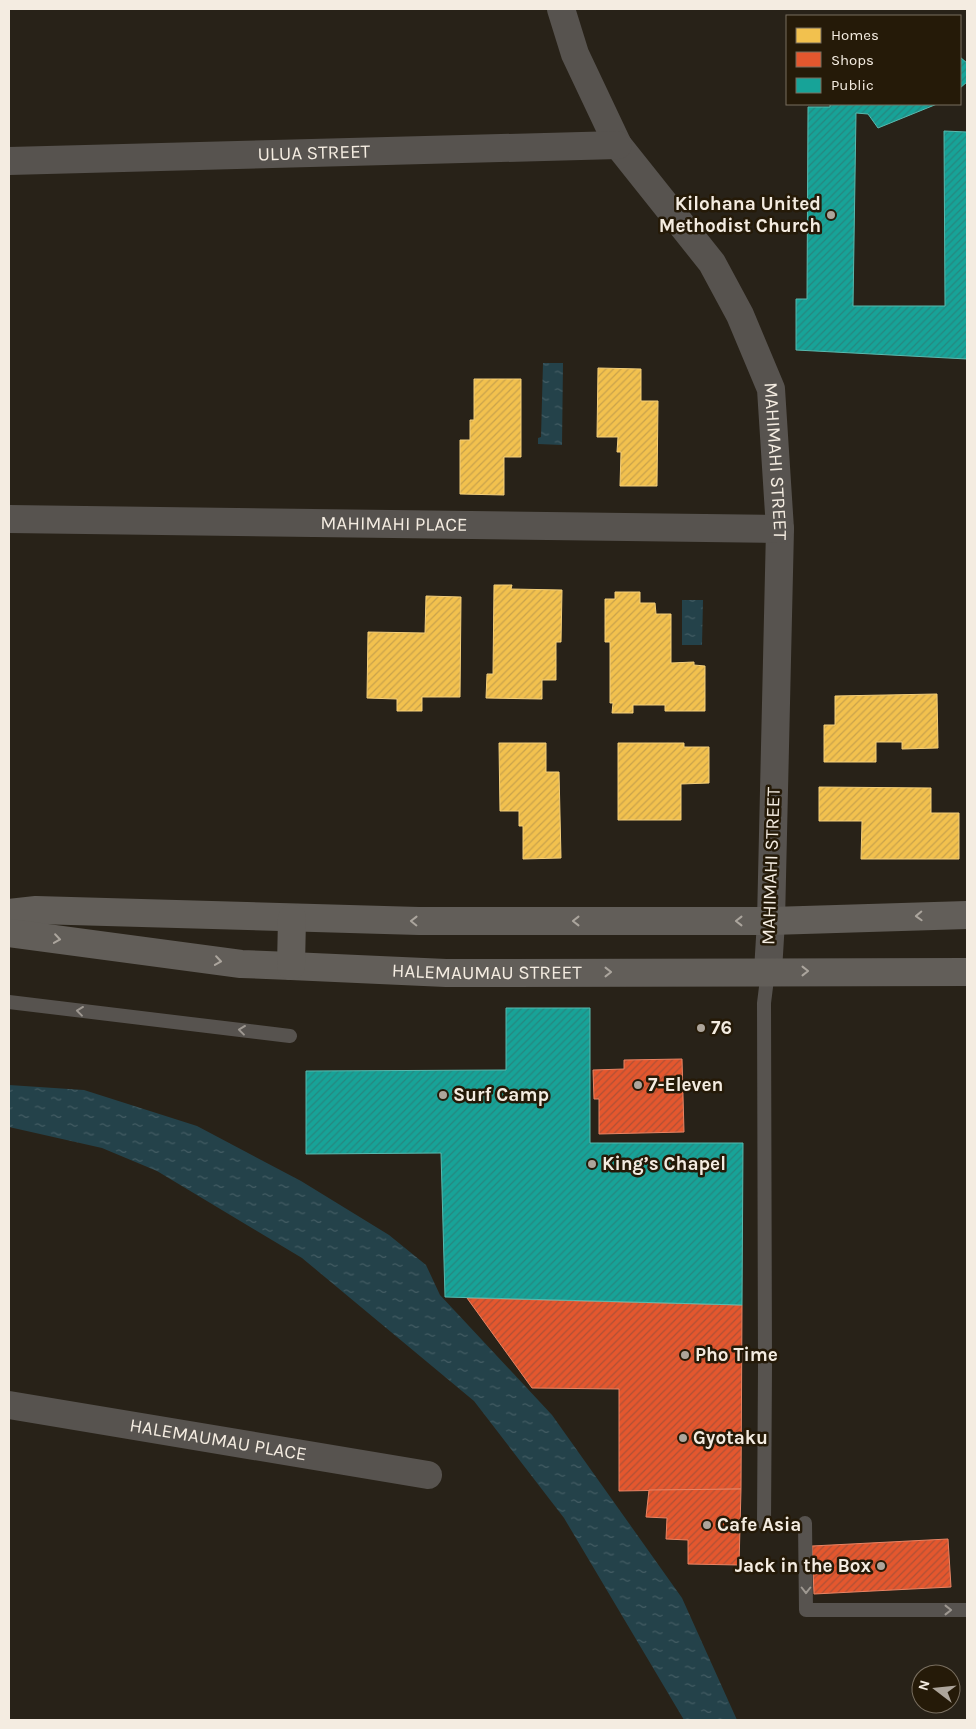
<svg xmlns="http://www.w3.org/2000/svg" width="976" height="1729" font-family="Karla,sans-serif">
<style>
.water{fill:url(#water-ripples)}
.homes{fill:url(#homes-hatch);stroke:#f3ce7a}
.shops{fill:url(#shops-hatch);stroke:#e98464}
.public{fill:url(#public-hatch);stroke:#59b9ae}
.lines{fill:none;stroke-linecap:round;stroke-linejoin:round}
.lane{stroke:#57534f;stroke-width:14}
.street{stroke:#57534f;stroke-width:28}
.secondary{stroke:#625e59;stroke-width:28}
.oneway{stroke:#aba59d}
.oneway2{stroke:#9e9891}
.poi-dot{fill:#ada59b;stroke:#251a08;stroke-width:2}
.labels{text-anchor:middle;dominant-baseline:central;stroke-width:5;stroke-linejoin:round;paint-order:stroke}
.street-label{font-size:19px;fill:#f4ece1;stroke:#251a08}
.poi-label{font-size:19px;font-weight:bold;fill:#f4ece1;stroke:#251a08;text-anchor:start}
</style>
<defs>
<pattern id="water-ripples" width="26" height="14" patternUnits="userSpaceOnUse" patternTransform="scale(1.25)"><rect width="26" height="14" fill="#24424a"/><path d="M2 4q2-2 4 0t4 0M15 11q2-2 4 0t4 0" fill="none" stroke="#445d64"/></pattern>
<pattern id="homes-hatch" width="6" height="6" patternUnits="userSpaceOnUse" patternTransform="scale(1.25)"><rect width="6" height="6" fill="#f2c14e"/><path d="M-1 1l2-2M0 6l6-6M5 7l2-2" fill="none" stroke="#c8a24c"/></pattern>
<pattern id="shops-hatch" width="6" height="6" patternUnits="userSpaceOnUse" patternTransform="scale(1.25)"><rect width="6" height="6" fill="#e4572e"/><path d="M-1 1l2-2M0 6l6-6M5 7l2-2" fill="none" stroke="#ae5136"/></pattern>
<pattern id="public-hatch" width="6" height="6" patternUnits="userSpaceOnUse" patternTransform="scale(1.25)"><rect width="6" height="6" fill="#17a398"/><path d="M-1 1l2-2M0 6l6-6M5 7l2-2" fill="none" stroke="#26877f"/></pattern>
</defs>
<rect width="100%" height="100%" fill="#282218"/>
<g class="water">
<polygon points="543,363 563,363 562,445 538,444 538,438 541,437"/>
<polygon points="682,600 703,600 702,645 682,645"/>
<polygon points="9,1085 84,1090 197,1126 301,1181 389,1235 426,1265 440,1295 552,1415 682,1598 737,1720 684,1720 564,1518 474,1401 302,1258 157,1171 102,1148 9,1127"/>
</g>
<g class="homes">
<polygon points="598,368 641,369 641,401 658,401 657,486 620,486 621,452 617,452 618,437 597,437"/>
<polygon points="474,379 521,379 521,457 504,457 504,495 460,494 460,440 470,440 470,420 474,420"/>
<polygon points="494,585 512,585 511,589 562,590 561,642 556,642 556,680 542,680 542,699 486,698 487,674 493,674"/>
<polygon points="615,592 640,592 640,603 655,603 656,614 671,614 671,663 694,662 694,665 705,666 705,711 665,711 665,705 633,705 633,713 612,713 613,703 610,703 610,642 605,642 605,599 615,599"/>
<polygon points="426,596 461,597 460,697 422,697 422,711 397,711 397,699 367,698 368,632 425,633"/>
<polygon points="937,694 938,748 902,749 902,742 876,742 876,762 824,762 824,725 835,725 835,696"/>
<polygon points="499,743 546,743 546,772 559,772 561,858 523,859 523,826 519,826 519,811 500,811"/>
<polygon points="618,743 684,743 684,747 709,747 709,783 681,784 681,820 618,820"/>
<polygon points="819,787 931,788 931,813 959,813 959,859 861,859 862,821 819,821"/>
</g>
<g class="shops">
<polygon points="682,1059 684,1132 599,1134 599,1099 594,1099 593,1070 624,1069 624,1060"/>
<polygon points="467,1298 742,1305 741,1489 619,1491 619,1389 532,1388"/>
<polygon points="741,1489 739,1565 688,1564 688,1540 666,1539 667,1518 646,1517 649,1490"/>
<polygon points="948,1539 951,1587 814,1594 812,1546"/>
</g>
<g class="public">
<polygon points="960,57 967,63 967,82 960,88"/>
<polygon points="830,104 937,104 878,128 868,114 856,113 853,306 945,306 944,131 967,132 967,359 796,350 796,299 807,299 808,107 830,107"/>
<polygon points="506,1008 590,1008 590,1143 743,1143 742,1305 445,1297 441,1153 306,1154 306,1071 506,1070"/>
</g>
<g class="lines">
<g class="lane">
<polyline points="9,1002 290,1036"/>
<polyline points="764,1523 765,1367 764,1003 768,971"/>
<polyline points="805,1523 806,1610 967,1610"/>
</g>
<g class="street">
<path id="s1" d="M561,9L575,54L618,145L712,263L740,315L771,389L780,529L771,921L768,971"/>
<path id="s2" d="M9,161L618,145"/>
<path id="s3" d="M9,519L780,529"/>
<path id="s4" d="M9,1405L428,1475"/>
</g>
<g class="secondary">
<polyline points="9,913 36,910 419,921 771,921 967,915"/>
<path id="s5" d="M9,933L241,964L291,966L446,973L967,972"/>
<polyline points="291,966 292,918"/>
</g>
</g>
<defs><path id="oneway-chevron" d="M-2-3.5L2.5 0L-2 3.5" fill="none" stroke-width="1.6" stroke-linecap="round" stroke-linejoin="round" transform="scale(1.25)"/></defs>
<g class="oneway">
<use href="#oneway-chevron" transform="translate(919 916) rotate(178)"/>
<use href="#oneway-chevron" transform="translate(414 921) rotate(-179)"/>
<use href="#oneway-chevron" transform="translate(576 921) rotate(180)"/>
<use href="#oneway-chevron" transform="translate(739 921) rotate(180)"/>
<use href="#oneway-chevron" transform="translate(57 939) rotate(8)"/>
<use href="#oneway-chevron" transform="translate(218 961) rotate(8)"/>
<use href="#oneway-chevron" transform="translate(805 971)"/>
<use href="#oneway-chevron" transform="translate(608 972)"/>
</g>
<g class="oneway2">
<use href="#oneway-chevron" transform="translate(80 1011) rotate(-173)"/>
<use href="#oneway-chevron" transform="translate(242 1030) rotate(-173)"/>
<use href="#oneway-chevron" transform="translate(806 1590) rotate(90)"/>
<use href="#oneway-chevron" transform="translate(948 1610)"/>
</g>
<g class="poi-dot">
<circle cx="831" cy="215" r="5"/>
<circle cx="701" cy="1028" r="5"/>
<circle cx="638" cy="1085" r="5"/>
<circle cx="443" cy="1095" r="5"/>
<circle cx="592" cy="1164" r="5"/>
<circle cx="685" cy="1355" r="5"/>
<circle cx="683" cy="1438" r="5"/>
<circle cx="707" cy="1525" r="5"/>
<circle cx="881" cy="1566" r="5"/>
</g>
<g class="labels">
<g class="street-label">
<text stroke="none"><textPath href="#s2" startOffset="305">ULUA STREET</textPath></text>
<text stroke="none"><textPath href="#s1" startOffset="510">MAHIMAHI STREET</textPath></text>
<text stroke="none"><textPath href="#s3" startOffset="385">MAHIMAHI PLACE</textPath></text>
<text transform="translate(771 866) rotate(-88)">MAHIMAHI STREET</text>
<text stroke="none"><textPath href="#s5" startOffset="480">HALEMAUMAU STREET</textPath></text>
<text stroke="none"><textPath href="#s4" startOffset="212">HALEMAUMAU PLACE</textPath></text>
</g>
<g class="poi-label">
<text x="821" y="204" text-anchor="end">Kilohana United<tspan x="821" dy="22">Methodist Church</tspan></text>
<text x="711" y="1028">76</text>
<text x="648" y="1085">7-Eleven</text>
<text x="453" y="1095">Surf Camp</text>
<text x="602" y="1164">King’s Chapel</text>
<text x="695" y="1355">Pho Time</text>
<text x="693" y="1438">Gyotaku</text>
<text x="717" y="1525">Cafe Asia</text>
<text x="871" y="1566" text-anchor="end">Jack in the Box</text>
</g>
</g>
<rect width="976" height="1729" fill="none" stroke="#f4ece1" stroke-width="20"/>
<rect x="786" y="15" width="175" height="90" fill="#251a08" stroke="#786e5f"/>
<rect x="796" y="28" width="25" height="15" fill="#f2c14e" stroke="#786e5f"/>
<text x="831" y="40" font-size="15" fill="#f4ece1">Homes</text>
<rect x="796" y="52" width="25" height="15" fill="#e4572e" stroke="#786e5f"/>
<text x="831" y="65" font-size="15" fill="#f4ece1">Shops</text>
<rect x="796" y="78" width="25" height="15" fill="#17a398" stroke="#786e5f"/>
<text x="831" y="90" font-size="15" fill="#f4ece1">Public</text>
<g transform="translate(936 1689) rotate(286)"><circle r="24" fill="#251a08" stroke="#786e5f"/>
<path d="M0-4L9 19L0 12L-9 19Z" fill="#ada59b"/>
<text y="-8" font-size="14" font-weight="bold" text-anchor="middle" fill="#f4ece1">N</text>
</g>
</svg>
